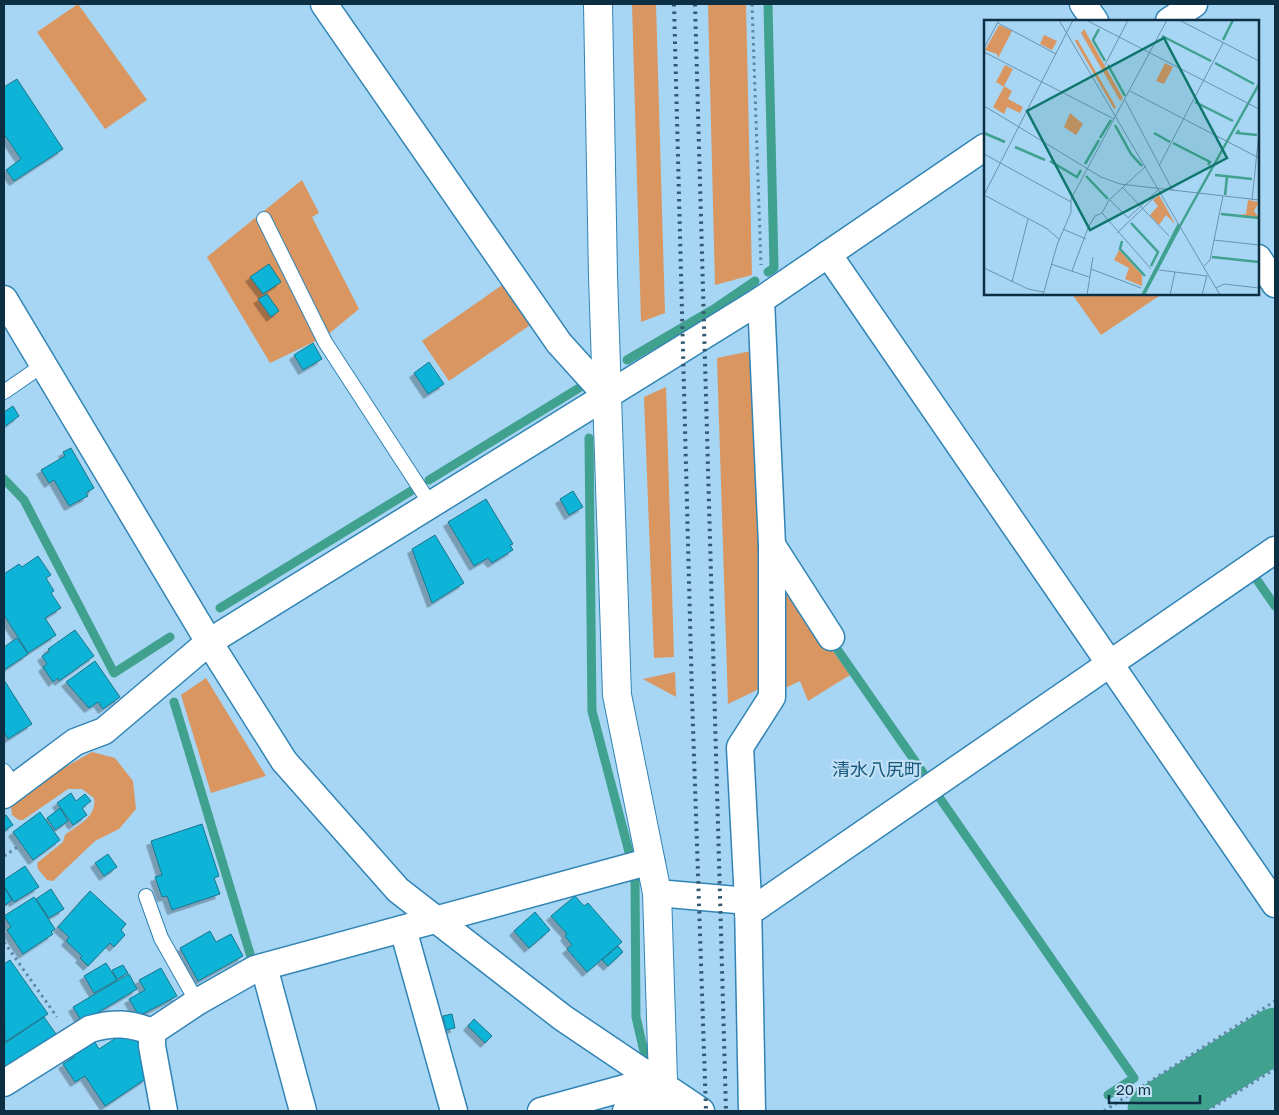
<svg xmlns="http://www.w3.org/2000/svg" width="1279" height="1115" font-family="'Golos Text','Noto Sans JP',sans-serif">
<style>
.green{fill:#da9660}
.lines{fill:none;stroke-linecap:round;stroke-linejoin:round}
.stream{stroke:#40a18e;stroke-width:9}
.river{stroke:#40a18e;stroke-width:55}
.building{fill:#0cb4d7;stroke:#1b768b;filter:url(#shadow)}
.lane-casing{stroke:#3184b4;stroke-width:16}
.street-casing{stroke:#3184b4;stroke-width:29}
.secondary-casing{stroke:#3184b4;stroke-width:30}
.path{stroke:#5d86a0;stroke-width:3;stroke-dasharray:2.5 4;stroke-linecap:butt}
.lane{stroke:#fff;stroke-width:14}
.street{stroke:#fff;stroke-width:26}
.secondary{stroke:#fff;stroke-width:28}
.rail{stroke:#335970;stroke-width:4;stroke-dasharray:2.5 5;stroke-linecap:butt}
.labels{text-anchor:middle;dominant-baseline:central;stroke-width:4.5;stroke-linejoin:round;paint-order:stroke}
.quarter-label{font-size:18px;fill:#17587c;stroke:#c2e0f5}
.inset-river{fill:none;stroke:#40a18e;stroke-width:2.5}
.inset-road{fill:none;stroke:#6993ad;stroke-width:1}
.view{fill:#0f766e;fill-opacity:0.15;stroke:#0f766e;stroke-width:2.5}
.inset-edge{fill:none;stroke:#0c2f43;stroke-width:2.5}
</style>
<defs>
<filter id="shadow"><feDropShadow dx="-4.5" dy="4.5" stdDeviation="0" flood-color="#0004"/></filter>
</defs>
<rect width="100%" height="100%" fill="#a7d5f4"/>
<g class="green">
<polygon points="78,4 147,100 105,129 37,32"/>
<polygon points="632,4 656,4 665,313 641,322"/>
<polygon points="708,4 746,4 752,275 715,285"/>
<polygon points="302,180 319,213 312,217 359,309 326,336 270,363 207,257"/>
<polygon points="508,281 536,321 449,381 422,341"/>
<polygon points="1072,294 1162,294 1101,335"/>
<polygon points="751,351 765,686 728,704 717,358"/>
<polygon points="666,387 674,657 654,658 644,397"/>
<polygon points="789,590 850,675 808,701 800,681 781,690 782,594"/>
<polygon points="675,672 676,697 643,679"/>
<polygon points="206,678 266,776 211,793 181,695"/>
<path d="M92,752L115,758L133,781L136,809L119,829L95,841L53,881L47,880L38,869L37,863L63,842L65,835C79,824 97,817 94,798L82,789H68L23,820H19L12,815L11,805L44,779Z"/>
</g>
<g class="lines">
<g class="stream">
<polyline points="768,4 774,268 768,272"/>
<polyline points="627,360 714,309 755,281"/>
<polyline points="589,438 592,711 629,852"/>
<polyline points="4,479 24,500 114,673 170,637"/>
<polyline points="429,480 579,388"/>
<polyline points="1255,577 1275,606"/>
<polyline points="220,608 411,491"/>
<polyline points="835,646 926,777"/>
<polyline points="174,702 251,957"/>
<polyline points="939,797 1134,1078 1108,1095"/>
<polyline points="635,878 636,1017 645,1056"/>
</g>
<polyline class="river" points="1155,1111 1275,1035"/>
</g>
<g class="building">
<polygon points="17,79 63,149 14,181 6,170 21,159 4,134 4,87"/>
<polygon points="269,264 281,282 263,294 250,277"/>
<polygon points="267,294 279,311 271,317 258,299"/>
<polygon points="313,343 322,359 303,370 294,355"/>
<polygon points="429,362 444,384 428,394 414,373"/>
<polygon points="13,406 19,416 4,427 4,412"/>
<polygon points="71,448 94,488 86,493 88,496 69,506 54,480 49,483 41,470 65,456 63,452"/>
<polygon points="573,491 583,507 569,515 560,499"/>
<polygon points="486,499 513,544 510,545 513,550 492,563 488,558 474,566 448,522"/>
<polygon points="435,535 464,583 432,603 412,549"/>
<polygon points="38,556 51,575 46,578 54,591 51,593 61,608 45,618 56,635 28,653 4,615 4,574 19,564 22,567"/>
<polygon points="75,630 94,656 59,681 58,678 53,682 43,667 47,664 42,656 50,651 48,649"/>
<polygon points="17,638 28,654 4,670 4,647"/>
<polygon points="95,661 120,697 103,709 98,702 89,708 66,682"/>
<polygon points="4,680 32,724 8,739 4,732"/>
<polygon points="71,793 76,801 85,794 91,801 82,808 87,815 73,825 57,803"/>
<polygon points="60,808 68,821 55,830 47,818"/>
<polygon points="40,812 60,840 33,860 13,832"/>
<polygon points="6,815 13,825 4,831 4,816"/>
<polygon points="202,824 219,876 214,878 220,894 172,910 167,896 162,897 155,877 162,875 151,841"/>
<polygon points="108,854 117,867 104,876 95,863"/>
<polygon points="25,866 39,887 14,902 4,886 4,880"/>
<polygon points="4,887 12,900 4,906"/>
<polygon points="51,889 64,909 49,918 36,899"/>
<polygon points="90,891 126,924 121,930 125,935 114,947 110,943 88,966 80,958 82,956 66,941 69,937 58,927"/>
<polygon points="575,896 584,906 588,903 622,942 587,972 567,949 572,945 565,936 567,934 551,916"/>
<polygon points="34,897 55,929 51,932 53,934 23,954 7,930 11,927 4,916"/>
<polygon points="535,912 550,930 529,948 514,931"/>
<polygon points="210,931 216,942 231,934 243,956 198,981 180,948"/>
<polygon points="618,946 623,952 608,966 602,960"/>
<polygon points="10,960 48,1014 5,1042 4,964"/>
<polygon points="106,963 117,980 94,993 84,976"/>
<polygon points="123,965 128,973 117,979 112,970"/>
<polygon points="161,968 177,996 139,1016 129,999 145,990 139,980"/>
<polygon points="129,974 137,989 82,1022 73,1007"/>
<polygon points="452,1014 455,1028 446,1030 443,1016"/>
<polygon points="44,1017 56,1034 4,1069 4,1044"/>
<polygon points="474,1019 492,1036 485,1043 468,1026"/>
<polygon points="119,1036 135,1037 141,1047 147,1078 105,1106 85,1076 75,1082 63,1064 74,1057 72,1053 93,1039 99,1049"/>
</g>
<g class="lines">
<defs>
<g id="lane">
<polyline points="264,219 325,342 431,505"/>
<polyline points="4,392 43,365"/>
<polyline points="4,771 15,787"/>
<polyline points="146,896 161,938 197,1002"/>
</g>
<g id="street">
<polyline points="324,4 559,343 607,396"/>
<polyline points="1083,4 1095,21"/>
<polyline points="1169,21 1194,4"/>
<polyline points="828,254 1275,904"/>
<polyline points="1258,258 1275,284"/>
<polyline points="4,299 209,642 284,761 398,890 563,1018 701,1111"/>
<polyline points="772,545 831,637"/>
<polyline points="4,795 75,742 104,731 209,642 761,300 985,147"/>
<polyline points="657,893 748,901"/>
<polyline points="748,913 1275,550"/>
<polyline points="403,929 454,1111"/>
<polyline points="264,967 303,1111"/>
<path d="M4,1083L90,1029C113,1022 131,1023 152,1032"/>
<polyline points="164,1111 152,1046 152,1032 197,1002 255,969 651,861"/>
<polyline points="541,1111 654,1080"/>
<polyline points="626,1111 663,1101"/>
<polyline points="752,1111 748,901 740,747 772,697 772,545 761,300"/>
</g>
<polyline id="secondary" points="598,4 603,276 617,695 657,893 664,1111"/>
</defs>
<use href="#lane" class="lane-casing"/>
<use href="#street" class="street-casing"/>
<use href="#secondary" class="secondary-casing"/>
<g class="path">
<polyline points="752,4 761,265"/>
<polyline points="4,856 19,846"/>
<polyline points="4,942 57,1017"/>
<polyline points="1104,1111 1275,1001"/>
<polyline points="1207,1111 1275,1069"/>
</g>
<use href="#lane" class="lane"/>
<use href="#street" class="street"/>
<use href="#secondary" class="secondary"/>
<g class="rail">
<polyline points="674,4 692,697 706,1111"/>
<polyline points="695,4 726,1111"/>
</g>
</g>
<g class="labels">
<g class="quarter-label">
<text x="877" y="769">清水八尻町</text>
</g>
</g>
<g transform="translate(984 20)">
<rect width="275" height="275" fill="#a7d5f4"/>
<path d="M15,5L28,11L14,38L13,34L1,30ZM100,9L139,78L136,81L97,13ZM60,15L73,21L68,30L56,24ZM93,19L132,87L130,89L91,21ZM181,43L189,47L180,64L172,61ZM21,45L29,49L20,66L28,71L24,79L39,87L36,93L23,87L20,94L9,87L20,67L12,62ZM86,93L99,104L92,115L80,107ZM175,175L190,202V203L182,195L175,205L166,195L174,186L169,180ZM264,180L275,182L270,191L275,198L255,195L262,194ZM135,230L158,255V266L141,259L145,248L130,240Z" fill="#da9660"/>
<path d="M194,203L197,207L161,275H157Z" fill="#40a18e"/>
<path class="inset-river" d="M115,9L109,20L121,41M178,16L227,41M239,20L249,0M231,43L270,64M124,45L141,76M211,82L249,101M131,105L147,134L158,146M255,110L253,113L273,115M0,113L21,122M170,113L186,122M116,118L127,100M189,123L226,142L224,145M31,127L61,140M66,141L93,157L97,150M101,144L115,120M231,155L268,159M102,156L124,179M241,175L243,157M237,194L275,198M147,203L174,232L167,246M192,213L275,64M138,221L136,229L161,256M228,237L275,242"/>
<path class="inset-road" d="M75,0L236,275M102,0L275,89M195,0L275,41M14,3L72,34M0,28L15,0M0,32L130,99M121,45L144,0M146,71L275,138M141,80L189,171M0,86L35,107M35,107L117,157L136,164L275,180M0,134L87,182M162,146L125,180L118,193L167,249M175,146L239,23M139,168L185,216M0,175L62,208L75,219M0,175L89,0M126,180L144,198L174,170M268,180L275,113M79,209L102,219M133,213L177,171M230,220L275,225M67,244L105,257M220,246L226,240L239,176M0,248L44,269L59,272M107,249L157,268M175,250L223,256M88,251L104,208L111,196L118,193M28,262L44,199M232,268L240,264L275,268M59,275L73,225L87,192V179L183,0M103,275L109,237M186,275L191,252M218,275L223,255"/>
<path class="view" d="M180,18L243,138L106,210L43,91Z"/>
<rect width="275" height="275" class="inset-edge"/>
</g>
<rect width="1279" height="1115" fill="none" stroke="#0c2f43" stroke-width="10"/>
<path d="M1109 1095v8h91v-8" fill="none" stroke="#0c2f43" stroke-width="2.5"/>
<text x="1116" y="1095" font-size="15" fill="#0c2f43" stroke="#c2e0f5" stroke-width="4" paint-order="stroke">20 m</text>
</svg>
